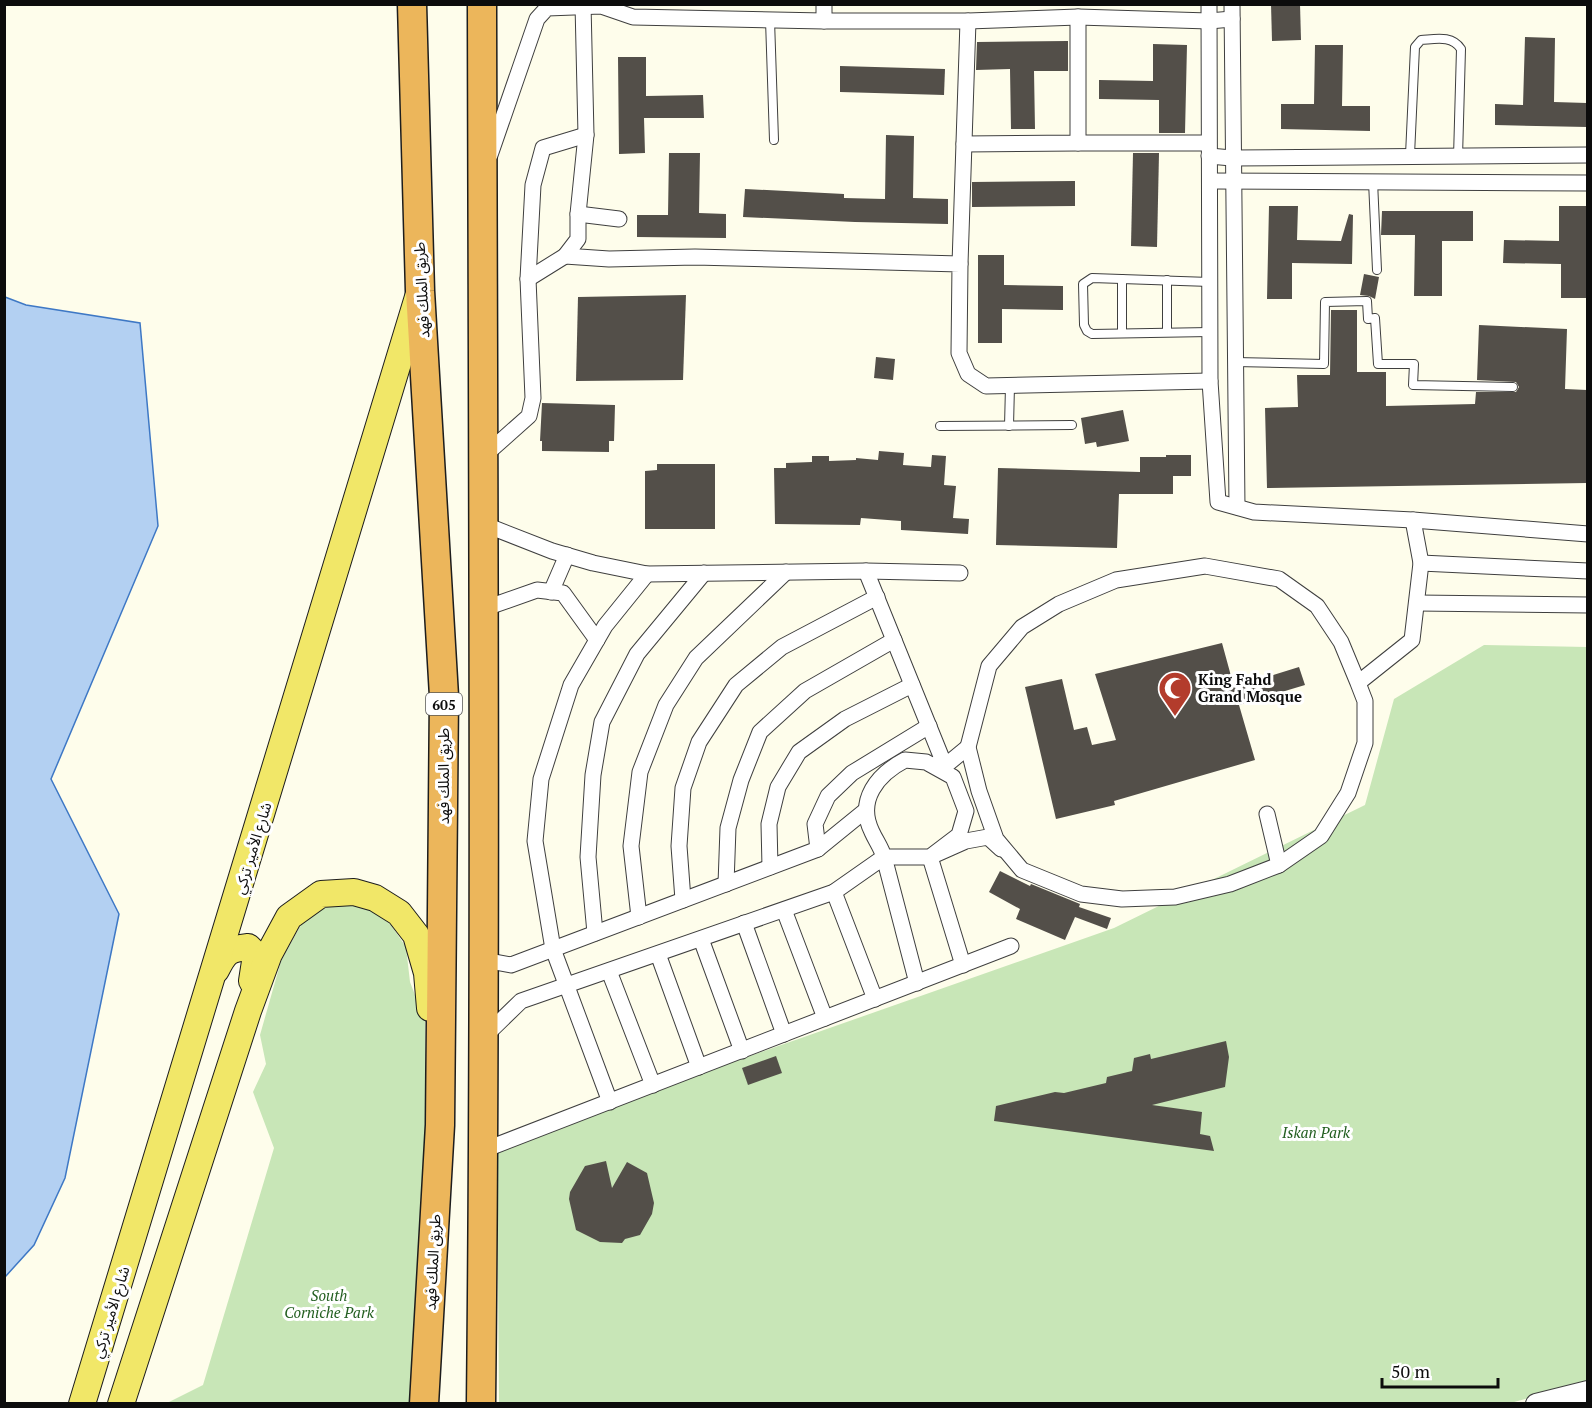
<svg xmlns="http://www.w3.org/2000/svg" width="1592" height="1408" font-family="'PT Serif','Noto Sans Arabic',serif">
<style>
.green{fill:#c8e6b7}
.water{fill:#b3d0f2;stroke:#3e78c5;stroke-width:1.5}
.building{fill:#534f49}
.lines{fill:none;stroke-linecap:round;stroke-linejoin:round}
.service-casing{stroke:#3f3f3f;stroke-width:10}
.minor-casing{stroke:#3f3f3f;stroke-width:17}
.tertiary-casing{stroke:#3f3f3f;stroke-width:22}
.primary-casing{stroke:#1d1d1d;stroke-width:28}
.motorway-casing{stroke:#1d1d1d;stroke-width:31}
.service{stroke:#fff;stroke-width:8}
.minor{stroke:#fff;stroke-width:15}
.tertiary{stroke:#fff;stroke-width:20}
.primary{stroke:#f1e768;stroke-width:26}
.motorway{stroke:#ecb65b;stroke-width:28}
.labels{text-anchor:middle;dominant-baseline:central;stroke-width:6;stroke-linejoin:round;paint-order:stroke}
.shield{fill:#fff;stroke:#555;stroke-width:1.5}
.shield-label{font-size:14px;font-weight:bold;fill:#0c0c0c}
.street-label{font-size:15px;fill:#0c0c0c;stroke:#fff}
.poi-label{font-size:15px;font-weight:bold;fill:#0c0c0c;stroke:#fff;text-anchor:start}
.park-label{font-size:15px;font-style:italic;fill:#235f20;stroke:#fff}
</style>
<rect width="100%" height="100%" fill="#fefdeb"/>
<g class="green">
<polygon points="1484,645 1587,647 1587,1382 1507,1404 499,1403 497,1145 1114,928 1365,805 1394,699"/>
<polygon points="353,904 373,910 391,925 406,947 410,982 425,1021 426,1403 165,1404 203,1385 274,1148 253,1092 266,1064 260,1035 281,961 302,923 315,912 332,905"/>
</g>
<polygon class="water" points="5,297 26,305 140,323 158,526 51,779 119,914 65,1178 34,1245 5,1277"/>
<g class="building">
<polygon points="1271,4 1300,4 1301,40 1272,41"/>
<polygon points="1525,37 1555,38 1554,102 1587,103 1587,127 1495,125 1495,104 1523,105"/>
<polygon points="1068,41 1068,71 1034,71 1035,129 1011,129 1010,69 976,70 977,42"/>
<polygon points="1153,44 1187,45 1185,133 1159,133 1159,100 1099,99 1099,80 1153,81"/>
<polygon points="1315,45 1343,45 1342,106 1370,106 1370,131 1281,129 1281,104 1314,104"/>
<polygon points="618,57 646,57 646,96 703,95 704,118 644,118 645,153 619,154"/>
<polygon points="840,66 945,69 944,95 840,92"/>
<polygon points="886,135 914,136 913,198 948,199 948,224 855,222 743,217 745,189 844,194 844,198 885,199"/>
<polygon points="669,153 700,153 699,213 726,214 726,238 637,237 637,215 668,215"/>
<polygon points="1133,153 1159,153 1157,247 1131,246"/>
<polygon points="1075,181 1075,206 972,207 972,182"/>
<polygon points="1269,206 1298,206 1297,240 1341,241 1349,214 1353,215 1352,264 1292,263 1292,299 1267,299"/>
<polygon points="1559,206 1587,206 1587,298 1561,298 1561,264 1503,263 1504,240 1559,241"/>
<polygon points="1382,211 1473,211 1473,241 1442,241 1442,296 1414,296 1415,235 1381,235"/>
<polygon points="978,255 1004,255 1004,285 1063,286 1063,310 1002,309 1002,343 978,343"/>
<polygon points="1364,274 1379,277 1375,299 1369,296 1360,295"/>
<polygon points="686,295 683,380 576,381 578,297"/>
<polygon points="1331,310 1357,310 1357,372 1386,372 1386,406 1475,404 1476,392 1516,392 1519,387 1516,382 1477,380 1479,325 1567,329 1565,389 1587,390 1587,483 1267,488 1265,408 1298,407 1297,375 1330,375"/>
<polygon points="876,357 895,359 893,380 874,378"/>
<polygon points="542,403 615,405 614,441 609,441 609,452 542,451 542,441 540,441"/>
<polygon points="1123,410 1129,441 1097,447 1096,442 1085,444 1081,418"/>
<polygon points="879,451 904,453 903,465 931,467 932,455 946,456 944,485 956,486 953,518 969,519 968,534 901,530 901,521 861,518 860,525 775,524 774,468 786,468 786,463 812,462 812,456 829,456 829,461 856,460 856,458 878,460"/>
<polygon points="1166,455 1191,455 1191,476 1173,476 1173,494 1119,494 1117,548 996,545 998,468 1140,472 1140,457 1166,457"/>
<polygon points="657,464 715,464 715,529 645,529 645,471 657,470"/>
<polygon points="1222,643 1234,687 1299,667 1305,685 1239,705 1255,760 1114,801 1115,805 1056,819 1025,687 1062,679 1074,730 1087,727 1092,745 1116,740 1095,674"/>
<polygon points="1000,871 1030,886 1031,884 1080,904 1079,907 1111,918 1107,929 1075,917 1065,940 1016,919 1020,909 989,892"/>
<polygon points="1226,1041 1229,1057 1225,1087 1152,1105 1202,1112 1200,1134 1210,1136 1214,1151 994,1121 996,1106 1055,1092 1064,1093 1106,1083 1107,1077 1132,1071 1134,1058 1150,1054 1151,1059"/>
<polygon points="776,1056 782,1073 748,1085 742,1068"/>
<polygon points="606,1161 612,1188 627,1162 647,1173 654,1203 652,1214 640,1235 625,1239 622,1243 600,1242 576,1230 569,1199 570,1192 585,1166"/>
</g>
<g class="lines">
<defs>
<g id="service">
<polyline points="770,20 774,140"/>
<path d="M1410,155L1415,47L1421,40C1436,39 1452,35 1461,49L1458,157"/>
<polyline points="1373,181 1377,270"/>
<polyline points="1122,279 1122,333"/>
<polyline points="1167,280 1167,332"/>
<polyline points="1210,282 1092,278 1083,284 1084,325 1087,331 1092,334 1210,332"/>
<polyline points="1235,362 1324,364 1325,302 1367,301 1368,319 1375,318 1378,364 1414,364 1413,385 1513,387"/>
<polyline points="940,426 1072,425"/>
<polyline points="1009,426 1010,386"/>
</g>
<g id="minor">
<polyline points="583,4 586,135 578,214 578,239 565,256 609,259 695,257 960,264 959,353 968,374 986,386 1210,381"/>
<polyline points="1209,4 1210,381 1218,502 1254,512 1413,520 1588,534"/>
<polyline points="1232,4 1237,507"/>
<polyline points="824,21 824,4"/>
<polyline points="1078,143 1208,143"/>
<polyline points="964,144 1078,143 1078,17"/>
<polyline points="490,155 537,19 547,8 601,6 633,17 824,21 968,21 1078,17 1209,21 1232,19"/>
<polyline points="1209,156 1232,158 1588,155"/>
<polyline points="1210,181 1588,183"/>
<polyline points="578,214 619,219"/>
<polyline points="960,264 968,21"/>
<polyline points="528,279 565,256"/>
<polyline points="484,456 529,416 533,398 528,279 533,185 543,148 586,135"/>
<polyline points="483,524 552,551 593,563 647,574 866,571 960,573"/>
<polyline points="1421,563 1588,571"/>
<polyline points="866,571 945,766"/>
<polyline points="551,592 567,555"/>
<polyline points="1417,603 1588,605"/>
<polyline points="483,609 537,590 563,593 597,640"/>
<polyline points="1358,683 1341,642 1317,606 1279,579 1205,566 1116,580 1059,604 1022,627 989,666 968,747 979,791 996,839 1022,870 1081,894 1122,899 1175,897 1230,884 1279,865 1321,836 1348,793 1365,743 1365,701 1358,683 1412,640 1421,563 1413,520"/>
<path d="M905,760L926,762L953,777L966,811L959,835L930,857H884C881,847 876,841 872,832C856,800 878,774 905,760Z"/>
<polyline points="936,764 945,766 968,747"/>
<polyline points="1267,814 1279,865"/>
<polyline points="818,849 815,824 828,796 852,773 929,726"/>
<polyline points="770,867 769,824 778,787 799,752 845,719 912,685"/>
<polyline points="726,884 728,828 741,780 760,732 805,691 894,640"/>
<polyline points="834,892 875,999"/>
<polyline points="683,900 679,846 683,788 699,742 736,685 782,647 877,597"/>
<polyline points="784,910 825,1018"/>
<polyline points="639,917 631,846 640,772 666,705 696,658 786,572"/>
<polyline points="744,923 784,1034"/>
<polyline points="595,933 588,857 593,775 602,722 637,654 704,573"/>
<polyline points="701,939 742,1051"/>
<polyline points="658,954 699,1067"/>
<polyline points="484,960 511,965 818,849 866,810"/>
<polyline points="963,965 930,857 966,841 988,837 1001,849"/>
<polyline points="609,971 653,1085"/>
<polyline points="484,1037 521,1001 834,892 884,857 917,983"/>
<polyline points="610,1102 553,949 535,841 541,779 571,685 605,626 647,574"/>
<polyline points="484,1150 1011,946"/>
</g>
<polyline id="tertiary" points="1536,1404 1588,1391"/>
<g id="primary">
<path d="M216,970C225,952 228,949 248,947L256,955L252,981"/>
<polyline points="82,1404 418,297"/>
<polyline points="121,1404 248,1011 269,954 289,917 321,894 354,892 375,898 399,913 416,935 427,973 430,1008"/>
</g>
<g id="motorway">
<polyline points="412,4 420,291 444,696 440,1125 424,1404"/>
<path d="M481,1404C486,937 483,471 482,4"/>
</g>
</defs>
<use href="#service" class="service-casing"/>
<use href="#minor" class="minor-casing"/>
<use href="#tertiary" class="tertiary-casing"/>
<use href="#primary" class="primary-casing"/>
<use href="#motorway" class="motorway-casing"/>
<use href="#service" class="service"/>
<use href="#minor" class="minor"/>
<use href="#tertiary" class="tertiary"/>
<use href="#primary" class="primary"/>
<use href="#motorway" class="motorway"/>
</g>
<defs>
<symbol id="mosque-pin" viewBox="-11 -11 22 30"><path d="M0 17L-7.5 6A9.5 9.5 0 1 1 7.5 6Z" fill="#b33c2c" stroke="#fff"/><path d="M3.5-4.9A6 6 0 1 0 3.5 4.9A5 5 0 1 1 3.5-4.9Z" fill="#fff"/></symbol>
</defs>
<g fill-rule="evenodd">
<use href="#mosque-pin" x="1156" y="669" width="38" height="52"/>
</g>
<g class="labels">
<rect class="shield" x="426" y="693" width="36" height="22" rx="4.5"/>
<g class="shield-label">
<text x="444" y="704">605</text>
</g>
<g class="street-label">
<text transform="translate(421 290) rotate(-93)">طريق الملك فهد</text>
<text transform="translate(443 776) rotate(-90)">طريق الملك فهد</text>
<text transform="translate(252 848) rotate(-73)">شارع الأمير تركي</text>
<text transform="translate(432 1262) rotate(-87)">طريق الملك فهد</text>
<text transform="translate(110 1312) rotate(-73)">شارع الأمير تركي</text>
</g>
<g class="poi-label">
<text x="1198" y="679">King Fahd<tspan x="1198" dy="17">Grand Mosque</tspan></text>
</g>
<g class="park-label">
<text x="1316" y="1132">Iskan Park</text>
<text x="329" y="1295">South<tspan x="329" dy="17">Corniche Park</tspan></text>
</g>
</g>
<rect width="1592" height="1408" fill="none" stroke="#0c0c0c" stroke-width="12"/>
<path d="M1382 1378v9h116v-9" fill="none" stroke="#0c0c0c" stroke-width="3"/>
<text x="1391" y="1378" font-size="18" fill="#0c0c0c" stroke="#ffffff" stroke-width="4.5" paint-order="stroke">50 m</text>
</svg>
